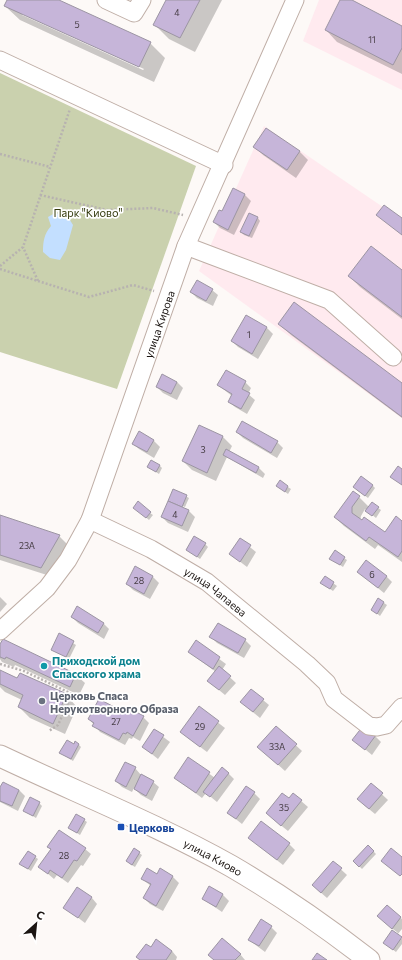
<svg xmlns="http://www.w3.org/2000/svg" width="402" height="960" font-family="Commissioner,sans-serif">
<style>
.industrial{fill:#ffeaef}
.green{fill:#cad1ae}
.water{fill:#c3dfff}
.shadow{fill:#0003;fill-rule:evenodd}
.building{fill:#c6b5d9;stroke:#9c95a3}
.lines{fill:none;stroke-linecap:round;stroke-linejoin:round}
.minor-casing{stroke:#bfaea6;stroke-width:19}
.major-casing{stroke:#bfaea6;stroke-width:23}
.path{stroke:#b7b2b0;stroke-width:2.5;stroke-dasharray:2 2;stroke-linecap:butt}
.minor{stroke:#fff;stroke-width:17}
.major{stroke:#fff;stroke-width:21}
.culture-dot{fill:#0f9aa8;stroke:#fff;stroke-width:1.5}
.worship-dot{fill:#6b7280;stroke:#fff;stroke-width:1.5}
.transit-dot{fill:#1a4fb4;stroke:#fff;stroke-width:1.5}
.labels{text-anchor:middle;dominant-baseline:central;stroke-width:3.5;stroke-linejoin:round;paint-order:stroke}
.number-label{font-size:9px;fill:#463d44}
.park-label{font-size:11px;fill:#333a0c;stroke:#fff}
.street-label{font-size:11px;fill:#1b1512;stroke:#fff}
.culture-label{font-size:11px;font-weight:bold;fill:#0d838f;stroke:#fff;text-anchor:start}
.worship-label{font-size:11px;font-weight:bold;fill:#5b616d;stroke:#fff;text-anchor:start}
.transit-label{font-size:11px;font-weight:bold;fill:#164399;stroke:#fff;text-anchor:start}
</style>
<rect width="100%" height="100%" fill="#fdf9f7"/>
<g class="industrial">
<polygon points="319,0 402,0 402,90 303,41"/>
<polygon points="264,126 402,220 402,418 199,271"/>
</g>
<polygon class="green" points="0,73 196,166 117,389 0,352"/>
<path class="water" d="M55,213L68,217L73,225L66,250L60,260L50,258L43,252C43,242 44,234 51,226L48,217Z"/>
<g class="shadow">
<path d="M8,0H57L150,43L165,58L154,82L20,20L5,6ZM22,13L144,69L143,70L22,15Z"/>
<polygon points="167,0 222,0 195,52 169,39 154,24"/>
<polygon points="342,0 349,0 402,27 402,74 337,42 326,30"/>
<polygon points="255,147 299,151 308,160 296,178 263,155"/>
<polygon points="234,190 245,195 251,201 234,235 220,228 214,222 223,213"/>
<polygon points="258,218 260,221 252,238 244,235 241,232"/>
<polygon points="402,272 402,319 360,287 349,276"/>
<polygon points="212,290 218,295 213,306 197,298 191,292"/>
<polygon points="246,316 267,328 273,334 258,359 238,347 232,341"/>
<polygon points="279,324 402,384 402,418 291,335"/>
<polygon points="177,382 183,388 177,400 163,393 157,387"/>
<polygon points="245,382 251,388 248,394 255,400 247,414 235,407 229,402 232,396 218,385"/>
<polygon points="199,426 223,437 232,446 229,452 259,468 265,474 263,478 227,457 216,481 192,470 183,461"/>
<polygon points="237,432 277,442 283,448 277,458 243,438"/>
<polygon points="154,441 160,447 154,458 139,449 133,444"/>
<polygon points="159,465 162,468 159,474 148,467"/>
<polygon points="280,482 291,489 288,494 277,486"/>
<polygon points="372,485 375,488 368,498 357,490"/>
<polygon points="174,490 189,498 185,507 171,501 171,503 189,511 195,517 188,532 168,523 162,517"/>
<polygon points="359,497 369,507 378,508 381,510 376,518 365,509 361,516 360,520 385,533 402,522 402,562 378,545 375,549 344,526 335,517"/>
<polygon points="137,510 150,513 153,515 149,520"/>
<polygon points="0,516 59,536 68,545 50,576 0,560"/>
<polygon points="240,539 256,552 247,567 230,554"/>
<polygon points="205,544 208,547 200,559 190,552"/>
<polygon points="344,558 347,560 343,567 331,559"/>
<polygon points="358,572 386,576 392,582 384,593"/>
<polygon points="153,577 159,583 150,599 133,590 127,584"/>
<polygon points="325,577 337,586 333,591 324,585"/>
<polygon points="0,597 7,604 0,612"/>
<polygon points="378,599 387,605 380,616 375,612"/>
<polygon points="72,617 103,623 109,629 104,639 78,623"/>
<polygon points="60,635 76,645 69,659 52,649"/>
<polygon points="211,637 245,640 251,646 244,658 217,643"/>
<polygon points="3,641 76,675 85,683 79,695 15,665 14,667 2,662 0,659 0,645"/>
<polygon points="196,642 226,664 222,670 236,683 225,695 208,681 216,672 189,652"/>
<polygon points="0,672 18,680 66,695 77,707 65,734 30,718 19,707 22,700 5,692 0,687"/>
<polygon points="263,700 269,705 260,718 241,702"/>
<polygon points="199,708 225,728 207,752 187,737"/>
<polygon points="121,712 143,717 149,723 140,741 133,737 132,739 129,738 125,745 100,732 89,719"/>
<polygon points="276,727 302,751 285,771 265,753"/>
<polygon points="154,730 170,742 158,759 143,747"/>
<polygon points="375,736 381,742 372,755 354,740"/>
<polygon points="78,744 81,747 73,761 60,753"/>
<polygon points="188,758 215,778 228,773 234,779 217,802 206,793 202,798 175,778"/>
<polygon points="135,768 141,775 153,782 159,787 152,801 141,795 134,788 132,792 122,787 116,781"/>
<polygon points="371,784 388,800 375,814 364,805"/>
<polygon points="0,790 19,790 25,796 18,811 0,802"/>
<polygon points="254,793 260,799 242,824 228,813"/>
<polygon points="293,794 308,807 288,831 273,819"/>
<polygon points="39,803 42,806 36,818 24,811"/>
<polygon points="84,820 87,822 80,835 69,828"/>
<polygon points="249,838 289,844 295,850 283,865"/>
<polygon points="368,846 376,854 362,869 354,861"/>
<polygon points="48,847 85,849 91,854 83,866 81,865 68,883 57,875 54,879 40,867 51,850"/>
<polygon points="28,852 38,859 31,871 23,866"/>
<polygon points="139,853 142,855 135,867 130,864"/>
<polygon points="333,862 347,875 327,898 319,891"/>
<polygon points="160,870 173,877 179,883 163,911 150,904 144,898 151,886 142,879 157,875"/>
<polygon points="209,887 223,895 229,901 222,912 203,899"/>
<polygon points="92,898 97,904 85,923 64,907"/>
<polygon points="387,906 402,919 402,929 397,935 402,939 402,944 396,952 384,943 398,933 384,922"/>
<polygon points="271,927 277,933 265,952 249,940"/>
<polygon points="172,951 177,957 176,960 140,960 137,957"/>
<polygon points="240,954 245,960 214,960"/>
</g>
<g class="building">
<polygon points="7,0 59,0 151,42 139,67 4,6"/>
<polygon points="166,0 200,0 180,38 153,25"/>
<polygon points="340,0 352,0 402,26 402,48 393,65 325,30"/>
<polygon points="266,128 300,151 287,170 253,147"/>
<polygon points="233,188 245,194 228,230 213,222 219,210 222,211"/>
<polygon points="384,205 402,218 402,235 376,215"/>
<polygon points="249,213 258,217 249,236 240,232"/>
<polygon points="371,246 402,270 402,317 348,276"/>
<polygon points="197,280 213,289 206,301 190,292"/>
<polygon points="294,302 402,383 402,417 278,324"/>
<polygon points="246,315 267,327 252,354 231,341"/>
<polygon points="226,370 246,381 242,389 250,393 241,409 228,402 232,394 217,385"/>
<polygon points="162,374 177,382 171,394 156,387"/>
<polygon points="242,421 278,441 271,453 236,432"/>
<polygon points="199,425 223,436 207,473 182,461"/>
<polygon points="139,431 154,440 147,452 132,444"/>
<polygon points="226,449 259,467 256,473 223,455"/>
<polygon points="151,460 160,465 156,472 147,467"/>
<polygon points="398,466 402,469 402,485 390,477"/>
<polygon points="361,476 373,485 365,496 353,487"/>
<polygon points="280,480 288,486 285,492 276,486"/>
<polygon points="173,489 187,495 182,507 168,501"/>
<polygon points="353,491 360,496 352,507 352,513 362,520 364,517 385,532 396,516 402,521 402,551 398,557 369,537 366,541 334,517"/>
<polygon points="138,501 151,512 146,518 133,508"/>
<polygon points="168,501 189,510 182,526 161,517"/>
<polygon points="372,502 379,507 372,516 365,511"/>
<polygon points="0,515 60,535 41,568 0,555"/>
<polygon points="194,536 206,543 197,557 186,550"/>
<polygon points="240,538 251,545 240,562 229,554"/>
<polygon points="335,550 345,557 340,565 329,559"/>
<polygon points="366,560 387,576 378,588 357,572"/>
<polygon points="135,566 153,576 144,594 126,584"/>
<polygon points="325,576 334,582 330,589 320,583"/>
<polygon points="378,598 384,602 377,614 371,610"/>
<polygon points="77,606 104,623 98,633 71,617"/>
<polygon points="218,623 246,639 238,653 209,637"/>
<polygon points="59,633 74,641 66,657 51,650"/>
<polygon points="3,639 76,674 70,687 6,657 5,659 0,657 0,644"/>
<polygon points="196,640 220,657 213,669 188,652"/>
<polygon points="219,666 231,676 219,690 207,681"/>
<polygon points="0,670 17,678 20,673 67,694 53,724 18,707 23,695 0,684"/>
<polygon points="251,689 264,699 253,712 240,702"/>
<polygon points="99,699 120,710 122,708 126,711 128,708 144,716 133,736 127,732 126,734 123,733 119,740 92,726 94,723 88,719"/>
<polygon points="199,706 219,721 200,747 180,732"/>
<polygon points="276,726 297,744 278,765 257,747"/>
<polygon points="363,726 376,735 365,750 352,740"/>
<polygon points="154,729 164,735 152,754 142,747"/>
<polygon points="67,740 74,744 75,741 79,744 71,759 59,753"/>
<polygon points="188,757 210,772 196,793 174,778"/>
<polygon points="125,762 136,767 126,787 115,781"/>
<polygon points="222,767 229,773 210,797 203,792"/>
<polygon points="141,774 154,781 146,796 134,789"/>
<polygon points="3,782 19,790 12,806 0,801 0,787"/>
<polygon points="371,783 383,793 369,809 357,799"/>
<polygon points="246,786 255,792 236,819 227,813"/>
<polygon points="282,793 289,798 293,793 302,800 281,826 266,813"/>
<polygon points="30,797 40,802 33,816 23,811"/>
<polygon points="76,814 85,819 77,833 68,828"/>
<polygon points="261,821 290,843 277,860 248,838"/>
<polygon points="59,830 86,848 77,861 74,860 62,878 50,870 48,874 38,867 51,849 47,847"/>
<polygon points="368,845 374,851 359,867 353,861"/>
<polygon points="134,848 140,852 132,865 126,861"/>
<polygon points="391,848 402,857 402,874 400,876 381,861"/>
<polygon points="28,851 36,856 28,869 19,864"/>
<polygon points="333,861 342,868 321,893 312,885"/>
<polygon points="147,868 157,874 160,868 173,876 156,906 143,898 151,884 141,879"/>
<polygon points="209,886 223,894 216,907 202,899"/>
<polygon points="77,887 92,897 78,918 63,908"/>
<polygon points="387,905 401,917 392,929 377,916"/>
<polygon points="261,919 272,926 259,946 248,940"/>
<polygon points="392,930 402,937 393,950 383,943"/>
<polygon points="222,938 241,954 235,960 214,960 208,955"/>
<polygon points="156,939 172,951 166,960 140,960 136,957 146,944 151,947"/>
<polygon points="317,953 327,960 312,960"/>
</g>
<g class="lines">
<defs>
<g id="minor">
<polyline points="106,0 134,13 142,0"/>
<polyline points="0,60 224,165"/>
<polyline points="186,246 329,300 393,357"/>
<path id="s1" d="M90,520L151,549L207,582L307,664L327,683L334,699L369,726L377,727L386,725L402,707"/>
<path id="s2" d="M0,631L47,588L68,560L90,520L186,246L295,0"/>
</g>
<g id="major">
<path id="s3" d="M0,756C76,792 158,825 231,866C279,894 325,926 369,960"/>
</g>
</defs>
<use href="#minor" class="minor-casing"/>
<use href="#major" class="major-casing"/>
<g class="path">
<polyline points="0,154 50,167"/>
<polyline points="40,195 107,210 153,208 183,215"/>
<polyline points="0,266 23,247 70,109"/>
<polyline points="0,269 38,281 23,247"/>
<polyline points="38,281 89,297 133,285 154,291"/>
<polyline points="0,664 24,671 72,694 58,725 49,731"/>
</g>
<use href="#minor" class="minor"/>
<use href="#major" class="major"/>
</g>
<circle class="culture-dot" cx="44" cy="666" r="4"/>
<circle class="worship-dot" cx="42" cy="701" r="4"/>
<rect class="transit-dot" x="117" y="823" width="8" height="8" rx="2"/>
<g class="labels">
<g class="number-label">
<text x="177" y="12">4</text>
<text x="77" y="24">5</text>
<text x="372" y="39">11</text>
<text x="249" y="334">1</text>
<text x="203" y="449">3</text>
<text x="175" y="514">4</text>
<text x="27" y="545">23А</text>
<text x="372" y="574">6</text>
<text x="139" y="580">28</text>
<text x="116" y="721">27</text>
<text x="200" y="726">29</text>
<text x="277" y="746">33А</text>
<text x="284" y="807">35</text>
<text x="64" y="855">28</text>
</g>
<g class="park-label">
<text x="88" y="212">Парк "Киово"</text>
</g>
<g class="street-label">
<text stroke="none"><textPath href="#s2" startOffset="352">улица Кирова</textPath></text>
<text stroke="none"><textPath href="#s1" startOffset="145">улица Чапаева</textPath></text>
<text stroke="none"><textPath href="#s3" startOffset="236">улица Киово</textPath></text>
</g>
<g class="culture-label">
<text x="52" y="660">Приходской дом<tspan x="52" dy="13">Спасского храма</tspan></text>
</g>
<g class="worship-label">
<text x="50" y="695">Церковь Спаса<tspan x="50" dy="13">Нерукотворного Образа</tspan></text>
</g>
<g class="transit-label">
<text x="129" y="827">Церковь</text>
</g>
</g>
<g transform="translate(36 924) rotate(27)" stroke="#ffffff" stroke-width="3" paint-order="stroke">
<path d="M0-3L7 15L0 10L-7 15Z" fill="#1b1512"/>
<text y="-6" font-size="11" font-weight="bold" text-anchor="middle" fill="#1b1512">С</text>
</g>
</svg>
